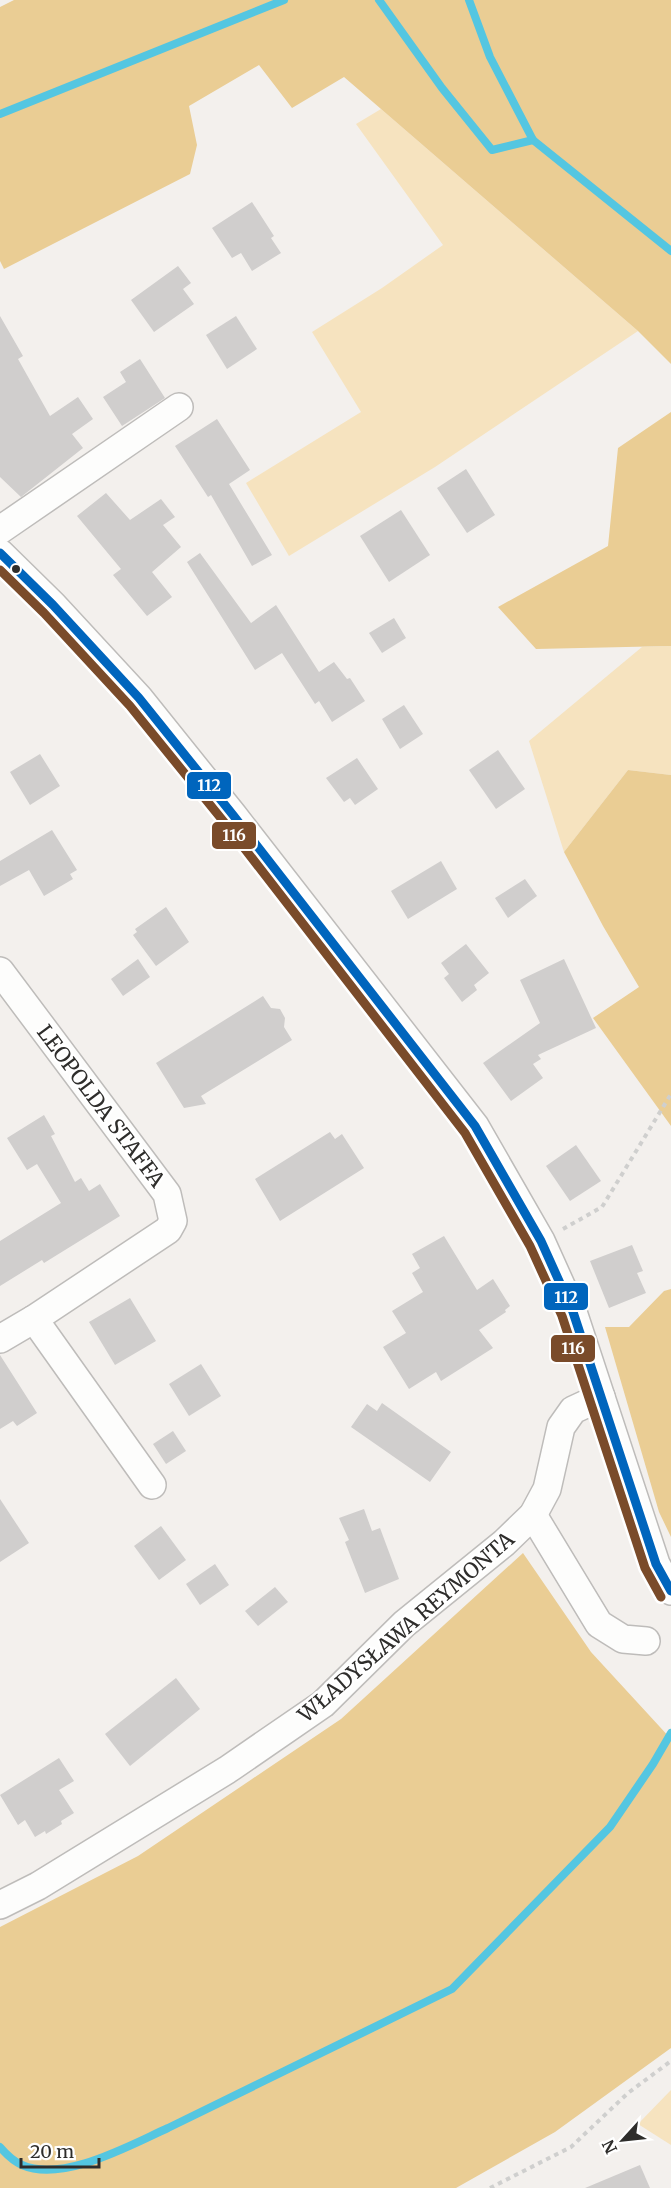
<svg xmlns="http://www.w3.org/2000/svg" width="671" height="2188" font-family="Merriweather,serif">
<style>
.green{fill:#f6e3bf}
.forest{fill:#eacd94}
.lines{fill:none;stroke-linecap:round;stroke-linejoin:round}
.stream{stroke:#54c6e1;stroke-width:8}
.building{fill:#d0cecd}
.minor-casing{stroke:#bebcba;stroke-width:30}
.path{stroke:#cfcfce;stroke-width:4;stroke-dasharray:4.5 4.5;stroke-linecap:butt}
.minor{stroke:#fdfdfc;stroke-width:27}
.bus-1-casing{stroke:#fff;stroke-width:14}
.bus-2-casing{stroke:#fff;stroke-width:14}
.bus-1{stroke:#0065bd;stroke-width:9}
.bus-2{stroke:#7a4b2a;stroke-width:9}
.bus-dot{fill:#2e2d2b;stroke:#fff;stroke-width:2}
.labels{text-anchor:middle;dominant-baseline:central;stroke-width:5;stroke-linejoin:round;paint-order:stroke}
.street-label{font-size:21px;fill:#2e2d2b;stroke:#fff}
.line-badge{stroke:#fff;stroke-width:2}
.badge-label{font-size:16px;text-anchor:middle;font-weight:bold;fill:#fff}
</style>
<rect width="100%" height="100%" fill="#f3f0ed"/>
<g class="green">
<polygon points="381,109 638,331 435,467 289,556 246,483 361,412 312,332 382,288 443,245 356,124"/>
<polygon points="671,646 671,775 628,770 564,852 529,741 642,647"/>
<polygon points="671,2090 671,2145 638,2124"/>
</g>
<g class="forest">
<polygon points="14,0 671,0 671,364 638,331 344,77 292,108 259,65 189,106 197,145 190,174 4,269 0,261 0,7"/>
<polygon points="671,412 671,646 536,649 498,607 608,546 618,448"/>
<polygon points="628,770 671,775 671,1126 593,1018 639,987 603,926 564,852"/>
<polygon points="671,1289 671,1537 659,1512 605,1327 629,1327 664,1291"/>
<polygon points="523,1553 591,1652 671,1739 671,2048 555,2132 456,2188 0,2188 0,1927 138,1856 341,1719"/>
</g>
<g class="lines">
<g class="stream">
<polyline points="379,0 442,88 492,150 533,140"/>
<polyline points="469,0 490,57 533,140 671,251"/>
<polyline points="0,114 284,0"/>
<path d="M0,2147C6,2154 13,2161 22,2165C63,2183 130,2145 168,2128L452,1989L610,1827L653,1764L671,1733"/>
</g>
</g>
<g class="building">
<polygon points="252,202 274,236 271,238 281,253 252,271 241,253 232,258 212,228"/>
<polygon points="178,266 191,283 183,289 194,304 154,332 131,300"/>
<polygon points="0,316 23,356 18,359 50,416 78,397 93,419 72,434 83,448 21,497 0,477"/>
<polygon points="236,316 257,349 227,369 206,335"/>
<polygon points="140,359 165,398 122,426 103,397 126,382 120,372"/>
<polygon points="217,419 250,470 229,484 272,555 252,566 211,495 208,497 175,446"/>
<polygon points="466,469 495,515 467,533 437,488"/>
<polygon points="106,493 130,520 161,499 175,517 163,525 181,547 152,572 172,597 147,616 113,575 121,569 77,516"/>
<polygon points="401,510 430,555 389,582 360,536"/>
<polygon points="200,553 251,623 276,605 319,672 334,662 347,679 350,678 365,701 332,722 319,701 315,704 282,653 255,670 187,562"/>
<polygon points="394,618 406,638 382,653 369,633"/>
<polygon points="404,705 423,734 400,749 382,719"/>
<polygon points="498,750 525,789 496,809 469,770"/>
<polygon points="40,754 60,786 30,805 10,772"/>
<polygon points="357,758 378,789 355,805 350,798 344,802 326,778"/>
<polygon points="52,830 77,870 70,874 73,879 44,896 29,870 0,886 0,861"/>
<polygon points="441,861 457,889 408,919 391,891"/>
<polygon points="525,879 537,896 508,918 495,898"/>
<polygon points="166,907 189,942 156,966 133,935 137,932 135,929"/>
<polygon points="466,944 489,973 474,985 477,990 462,1002 444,978 449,974 441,963"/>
<polygon points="138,959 150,977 123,996 111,979"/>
<polygon points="564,959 596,1028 538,1055 541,1059 533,1064 543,1078 511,1101 483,1063 540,1023 520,980"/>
<polygon points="263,996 271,1008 280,1009 285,1018 284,1027 292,1040 201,1096 206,1104 184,1108 156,1063"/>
<polygon points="44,1115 55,1134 51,1136 75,1182 81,1178 89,1191 100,1184 120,1216 44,1263 42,1260 0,1286 0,1241 61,1203 37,1164 27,1170 7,1138"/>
<polygon points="330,1132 335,1139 342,1134 364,1168 280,1221 255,1179"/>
<polygon points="576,1145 601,1181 570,1201 546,1166"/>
<polygon points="444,1236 477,1290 493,1279 510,1306 505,1310 506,1312 479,1330 493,1348 441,1381 436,1372 409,1389 383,1347 406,1333 392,1311 423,1292 412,1273 420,1268 412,1254"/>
<polygon points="632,1245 643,1271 637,1273 646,1293 609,1308 590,1261"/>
<polygon points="130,1298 156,1341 115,1365 89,1322"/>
<polygon points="0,1355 37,1413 17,1426 13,1421 0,1429"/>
<polygon points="201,1364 221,1396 189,1416 169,1384"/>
<polygon points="382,1403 451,1452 430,1482 351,1427 367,1404 377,1411"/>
<polygon points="173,1431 186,1451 166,1464 153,1444"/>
<polygon points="0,1499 29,1543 0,1562"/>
<polygon points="364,1509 372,1531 380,1528 399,1579 365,1593 345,1542 349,1540 339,1518"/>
<polygon points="161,1526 186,1560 159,1580 134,1546"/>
<polygon points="215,1564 229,1585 200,1605 186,1584"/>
<polygon points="275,1587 288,1602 258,1626 245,1611"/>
<polygon points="176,1678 200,1709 130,1766 105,1734"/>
<polygon points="59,1758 74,1781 59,1790 74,1813 61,1821 62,1824 46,1834 45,1831 35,1837 25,1820 18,1825 0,1795"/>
<polygon points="640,2165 650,2188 585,2188"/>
</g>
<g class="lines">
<defs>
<g id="minor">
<polyline points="0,530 179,407"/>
<polyline points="0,553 53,605 139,698 233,815 475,1126 541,1241 573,1312 656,1564 671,1591"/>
<polyline points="0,971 167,1194 173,1221 168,1230 34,1319 0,1339"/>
<polyline points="34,1319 152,1485"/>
<polyline points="533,1515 599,1624 623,1639 646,1641"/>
<polyline points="0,1905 38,1886 227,1770 323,1704 404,1624 504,1543 533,1515 547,1489 561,1427 573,1410 601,1397"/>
</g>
</defs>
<use href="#minor" class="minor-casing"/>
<g class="path">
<polyline points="563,1229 602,1207 671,1094"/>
<polyline points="490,2188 571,2147 628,2093 671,2061"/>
</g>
<use href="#minor" class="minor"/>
<defs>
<polyline id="bus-1" points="0,553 53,605 139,698 233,815 475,1126 541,1241 573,1312 656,1564 671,1591"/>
<polyline id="bus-2" points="0,570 44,613 130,706 224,822 465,1133 530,1246 562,1316 645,1568 661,1597"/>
</defs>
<use href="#bus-1" class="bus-1-casing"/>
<use href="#bus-2" class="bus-2-casing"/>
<use href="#bus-1" class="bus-1"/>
<use href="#bus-2" class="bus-2"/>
</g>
<circle class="bus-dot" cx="16" cy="569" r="5"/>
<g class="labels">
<g class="street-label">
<text transform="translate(101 1106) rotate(53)">LEOPOLDA STAFFA</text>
<text transform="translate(406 1627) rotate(-41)">WŁADYSŁAWA REYMONTA</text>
</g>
</g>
<g class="line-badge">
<rect x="186" y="771" width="46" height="29" rx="6" fill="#0065bd"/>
<rect x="211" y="821" width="46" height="29" rx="6" fill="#7a4b2a"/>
<rect x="543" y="1282" width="46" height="29" rx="6" fill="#0065bd"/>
<rect x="550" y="1334" width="46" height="29" rx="6" fill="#7a4b2a"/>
</g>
<g class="badge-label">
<text x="209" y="791">112</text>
<text x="234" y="841">116</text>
<text x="566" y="1303">112</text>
<text x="573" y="1354">116</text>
</g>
<g transform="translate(623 2140) rotate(243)" stroke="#ffffff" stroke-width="4.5" paint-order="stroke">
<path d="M0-4.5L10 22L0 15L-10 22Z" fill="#2e2d2b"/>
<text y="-9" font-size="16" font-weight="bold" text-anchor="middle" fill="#2e2d2b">N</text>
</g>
<path d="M21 2158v9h78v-9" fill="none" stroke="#2e2d2b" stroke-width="3"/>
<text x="30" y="2158" font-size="18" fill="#2e2d2b" stroke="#ffffff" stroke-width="4.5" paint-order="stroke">20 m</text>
</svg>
